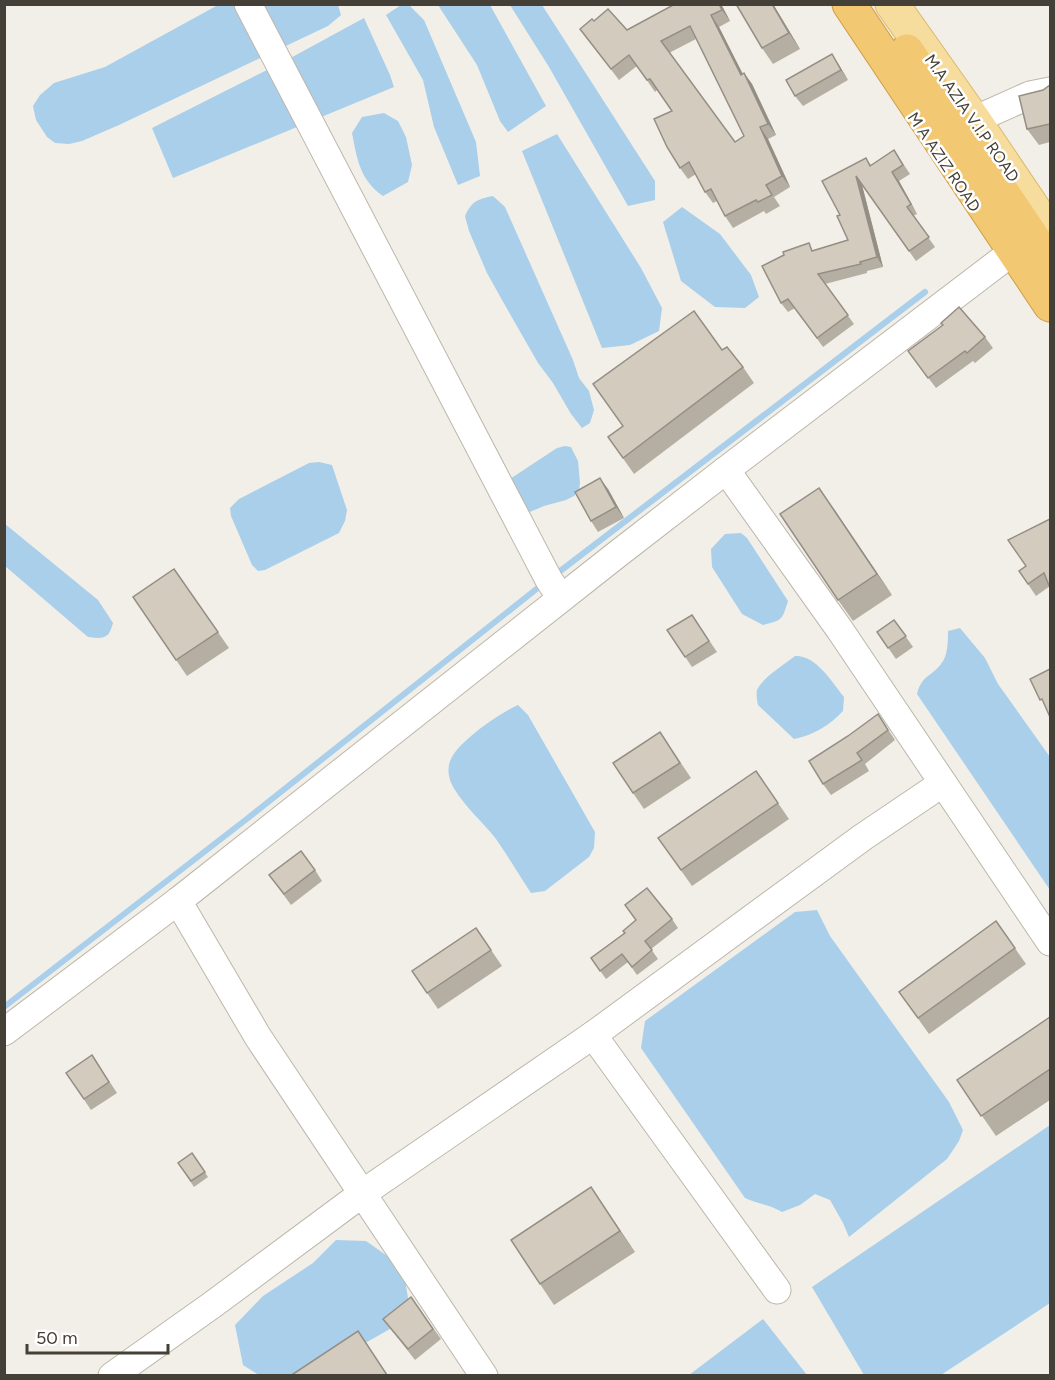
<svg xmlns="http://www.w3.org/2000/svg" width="1055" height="1380" font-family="Figtree,sans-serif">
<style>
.water{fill:#a9cfea}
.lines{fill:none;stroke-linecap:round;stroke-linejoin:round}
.stream{stroke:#a9cfea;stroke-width:6}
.minor-casing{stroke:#bdb7ab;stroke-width:29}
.major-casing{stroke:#daba6f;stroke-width:35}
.highway-casing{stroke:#d09d44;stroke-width:35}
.minor{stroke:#fff;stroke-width:27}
.major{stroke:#f6dd9d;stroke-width:33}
.highway{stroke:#f2c873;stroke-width:33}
.wall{fill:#b5afa3;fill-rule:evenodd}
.shaded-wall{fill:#948e85}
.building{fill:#d3cbbe;stroke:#948e85;stroke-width:1.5;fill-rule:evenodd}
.labels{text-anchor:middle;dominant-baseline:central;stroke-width:5;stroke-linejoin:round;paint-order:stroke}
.street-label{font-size:16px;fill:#454037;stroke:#fff}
</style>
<rect width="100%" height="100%" fill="#f2efe8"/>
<g class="water">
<polygon points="218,5 338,5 341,15 328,26 119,125 82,141 69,144 55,143 47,137 36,120 33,106 40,95 54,83 105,67"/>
<polygon points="401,5 409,5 424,20 476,142 480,176 458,185 434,127 423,80 386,15"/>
<polygon points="438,5 490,5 546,106 508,132 500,121 477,65"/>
<polygon points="510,5 542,5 655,181 655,200 628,206 549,67"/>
<polygon points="364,18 390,75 394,87 173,178 152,128 285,61"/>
<path d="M384,113L398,121L406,137L412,165L408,182L383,196C360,180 357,159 352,133L362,117Z"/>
<polygon points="557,134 641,268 662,308 659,331 630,345 602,348 522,151"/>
<path d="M493,196L505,207L573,360L579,378L589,391L594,410L590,423L582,428L571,414L553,383L538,363L506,307L487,273L469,231L465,216C472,201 478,199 493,196Z"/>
<polygon points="682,207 720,234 751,275 759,297 745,308 715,307 681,281 663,222"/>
<polygon points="565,446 571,447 578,461 580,483 579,490 574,496 566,500 544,506 525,514 507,481 557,448"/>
<polygon points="319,462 332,465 347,510 345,521 339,533 265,570 258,571 252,565 231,516 230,508 239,499 309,463"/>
<path d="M5,524L98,600L113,623C109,639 103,639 88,637L5,566Z"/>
<path d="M741,533L747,538L788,601C782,620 783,620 763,625L742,614L712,567L711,549L725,534Z"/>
<path d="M960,628L985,658L998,684L1050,757V890L917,694C922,675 931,677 941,664C948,656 948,641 948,631Z"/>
<path d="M795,656C816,655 832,682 844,697L843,711C830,725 814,735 794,739L758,705C757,701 756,695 757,690C762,678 785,664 795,656Z"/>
<path d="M518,705L528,715L595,832L594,848L589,857L545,891L531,893C519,875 508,856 496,839C483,822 466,808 455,790C449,781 446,769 451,759C459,741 500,713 518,705Z"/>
<path d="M817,910L830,936L949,1102L963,1130L959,1141L947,1159L849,1237L843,1223L830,1200L815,1194L800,1205L782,1212C771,1205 758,1204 745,1198L641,1048L645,1021L795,912Z"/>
<polygon points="1050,1125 1050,1303 941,1375 864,1375 812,1287"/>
<polygon points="336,1240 366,1241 403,1267 411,1317 309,1375 259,1375 243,1365 235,1325 263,1296 313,1263"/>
<polygon points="763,1319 807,1375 689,1375"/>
</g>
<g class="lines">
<g class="stream">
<polyline points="555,575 925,292"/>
<polyline points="4,1007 248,818 544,583"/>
</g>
<defs>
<g id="minor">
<polyline points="248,4 549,580 561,598"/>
<polyline points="974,120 1030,95 1050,91"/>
<polyline points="726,470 1007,256"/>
<polyline points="178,901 258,1037 484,1376"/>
<polyline points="4,1032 178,901 615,556 726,470 840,630 1050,942"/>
<polyline points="593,1035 777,1290"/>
<polyline points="112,1376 212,1305 363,1193 593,1035 863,837 943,783"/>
</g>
<polyline id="major" points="892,4 974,120 1050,233"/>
<g id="highway">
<polyline points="849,4 1050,305"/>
<polyline points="907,51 1050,263"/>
</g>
</defs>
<use href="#minor" class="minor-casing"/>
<use href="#major" class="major-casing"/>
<use href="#highway" class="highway-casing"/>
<use href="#minor" class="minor"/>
<use href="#major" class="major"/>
<use href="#highway" class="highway"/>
</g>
<g class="wall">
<path d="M721,4L730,21L719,27L742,74L744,73L752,84L776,135L768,139L790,187L774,197L780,206L766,214L764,211L733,228L725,216L717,201L713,203L705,192L696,174L688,179L680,168L672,111L657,90L655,92L637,66L619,80L580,29L594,21L627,30ZM696,39L744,136L735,142L669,53Z"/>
<polygon points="773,4 800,49 773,64 762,48"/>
<polygon points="832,54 848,80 803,106 795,96"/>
<polygon points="1050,85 1050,142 1039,145 1027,129 1043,90"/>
<polygon points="894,150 910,174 899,181 917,214 913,216 935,247 916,261 862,185 883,267 867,271 867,273 825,284 854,324 823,347 795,308 788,312 781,303 814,250 848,240 840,215 866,158 871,165"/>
<polygon points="985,337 993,348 975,363 973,361 936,388 908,351"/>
<polygon points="722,350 743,367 754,383 634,474 608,437"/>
<polygon points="608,489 624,518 598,532 591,521"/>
<polygon points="834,509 892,595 853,621 838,600"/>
<polygon points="1050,519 1050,586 1036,596 1019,571 1026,566"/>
<polygon points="174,569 229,648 187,676 133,597"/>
<polygon points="692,615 717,652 692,667 667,630"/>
<polygon points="894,620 913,647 896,659 877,632"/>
<polygon points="878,714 895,740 865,764 869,771 831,795 823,784"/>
<polygon points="660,732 691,778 644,809 633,793"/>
<polygon points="756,771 789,819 692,886 658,838"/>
<polygon points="315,870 322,881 291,905 269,875"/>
<polygon points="625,905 672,919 678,928 651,949 658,959 637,975 628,962 606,979 591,958 624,933 636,920"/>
<polygon points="996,921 1026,964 929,1034 899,992"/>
<polygon points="476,928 502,966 438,1009 412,971"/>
<polygon points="1050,1017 1050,1100 996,1136 957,1080"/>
<polygon points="92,1055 117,1093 91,1110 66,1073"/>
<polygon points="192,1153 208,1177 194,1187 178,1163"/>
<polygon points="605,1208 635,1252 554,1305 540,1284"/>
<polygon points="411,1297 441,1339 415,1360 383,1319"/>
</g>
<g class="shaded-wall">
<polygon points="719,4 721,4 730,21 722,10"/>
<polygon points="772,4 773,4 800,49 789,33"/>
<polygon points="711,15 719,27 749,86 741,75"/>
<polygon points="832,54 839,65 848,80 841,70"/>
<polygon points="744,73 752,84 776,135 768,124"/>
<polygon points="760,127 768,139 790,187 782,176"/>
<polygon points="892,172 899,181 917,214 911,204"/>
<polygon points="856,176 862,185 883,267 877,257"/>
<polygon points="600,478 608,489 624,518 616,507"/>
<polygon points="819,488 834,509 892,595 877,574"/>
<polygon points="591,1187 605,1208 635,1252 620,1231"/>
</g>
<g class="building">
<path d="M675,4H719L722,10L711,15L741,75L744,73L768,124L760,127L782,176L766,185L772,195L758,202L756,200L725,216L711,189L705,192L689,162L680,168L667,147L654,119L672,111L650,79L647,80L629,55L611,69L580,29L592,19L594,21L608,9L627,30ZM690,26L744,136L735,142L661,41Z"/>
<polygon points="736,4 772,4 789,33 762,48"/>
<polygon points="832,54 841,70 795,96 786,80"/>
<polygon points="1050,85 1050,124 1027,129 1019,96 1043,90"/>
<polygon points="894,150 903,165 892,172 911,204 907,207 929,237 909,251 856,176 877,257 860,262 861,264 818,274 848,315 817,338 788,299 781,303 762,266 784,255 783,252 809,243 812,251 848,240 837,216 840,215 822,181 866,158 870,166"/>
<polygon points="959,307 985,337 967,353 965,351 928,378 908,351 943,325 941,323"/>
<polygon points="694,311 722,350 727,347 743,367 623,458 608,437 623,426 593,384"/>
<polygon points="600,478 616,507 591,521 575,492"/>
<polygon points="819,488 877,574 838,600 780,514"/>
<polygon points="1050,519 1050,588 1044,573 1028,584 1019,571 1026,566 1008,540"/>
<polygon points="174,569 218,632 176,660 133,597"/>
<polygon points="692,615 709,641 685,657 667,630"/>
<polygon points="894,620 906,636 888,648 877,632"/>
<polygon points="1050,669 1050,717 1042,699 1040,700 1030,679"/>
<polygon points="878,714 888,730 857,753 862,760 823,784 809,761 848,736"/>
<polygon points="660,732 680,763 633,793 613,763"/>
<polygon points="756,771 778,803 681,870 658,838"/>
<polygon points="301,851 315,870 284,894 269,875"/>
<polygon points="647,888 672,919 645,941 652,950 632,967 622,954 600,971 591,958 625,933 623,931 636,920 625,905"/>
<polygon points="996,921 1015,948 918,1018 899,992"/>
<polygon points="476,928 491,950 427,993 412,971"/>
<polygon points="1050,1017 1050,1069 981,1116 957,1080"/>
<polygon points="92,1055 109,1082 84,1099 66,1073"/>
<polygon points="192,1153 205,1172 191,1181 178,1163"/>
<polygon points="591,1187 620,1231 540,1284 511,1240"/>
<polygon points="411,1297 433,1329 408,1349 383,1319"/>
<polygon points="358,1331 387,1375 387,1376 290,1376"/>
</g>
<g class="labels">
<g class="street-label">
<text transform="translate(972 118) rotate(55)">M.A AZIA V.I.P ROAD</text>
<text transform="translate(944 162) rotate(56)">M A AZIZ ROAD</text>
</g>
</g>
<rect width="1055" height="1380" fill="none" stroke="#454037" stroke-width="12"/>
<path d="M27 1344v9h141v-9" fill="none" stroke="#454037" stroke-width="3"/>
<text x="36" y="1344" font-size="18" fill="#454037" stroke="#ffffff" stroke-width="4.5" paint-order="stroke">50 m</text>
</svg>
